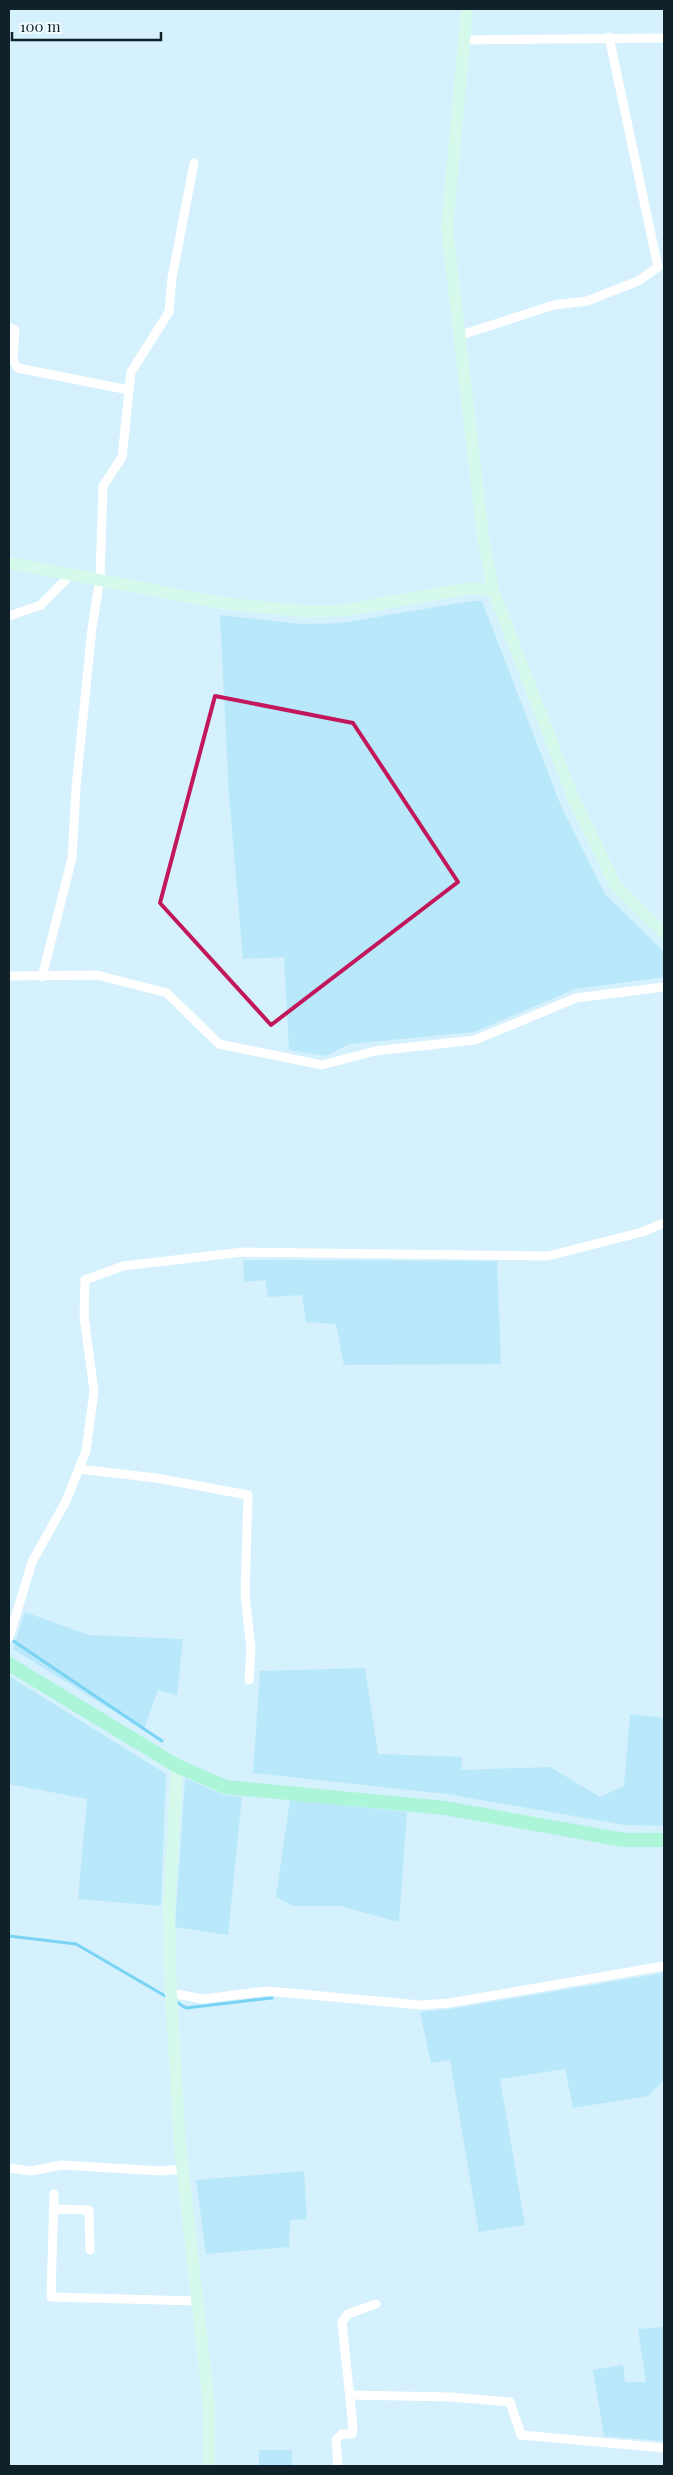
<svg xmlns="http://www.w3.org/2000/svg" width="673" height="2475" font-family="'Playfair Display',serif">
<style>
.built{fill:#bae8fb}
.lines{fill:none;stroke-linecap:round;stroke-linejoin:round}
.stream{stroke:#79d3f5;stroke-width:3}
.street{stroke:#fff;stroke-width:9}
.secondary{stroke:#d5faec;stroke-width:12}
.primary{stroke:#acf5d8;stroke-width:14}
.marked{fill:none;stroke:#c2185b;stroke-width:4;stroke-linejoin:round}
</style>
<rect width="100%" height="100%" fill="#d4f1fd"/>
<g class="built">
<polygon points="472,601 482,601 561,806 605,894 664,952 664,977 575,989 474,1032 349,1044 326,1056 289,1050 284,957 243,959 229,796 220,615 300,624 341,623"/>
<polygon points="243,1260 497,1261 501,1364 344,1365 336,1324 306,1322 302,1295 268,1297 265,1280 244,1282"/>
<polygon points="25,1612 89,1635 183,1639 177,1695 158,1690 144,1730 13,1649"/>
<polygon points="365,1668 378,1754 462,1757 461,1770 550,1767 600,1797 624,1786 630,1714 664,1718 664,1826 625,1825 447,1794 253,1773 260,1671"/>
<polygon points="9,1676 166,1774 161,1906 78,1899 87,1799 9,1784"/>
<polygon points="185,1778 224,1795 242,1797 228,1935 175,1927"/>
<polygon points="290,1800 407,1812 399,1922 340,1906 293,1906 276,1897"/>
<polygon points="664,1973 664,2080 648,2096 573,2108 565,2069 500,2079 525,2225 479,2232 450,2060 431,2063 420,2012 450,2009"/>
<polygon points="304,2171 307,2219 290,2220 289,2247 206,2254 196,2180"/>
<polygon points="664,2327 664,2441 604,2436 593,2370 623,2365 625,2382 646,2382 638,2329"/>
<rect x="259" y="2450" width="33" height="16"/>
</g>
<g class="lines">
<g class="stream">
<polyline points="9,1638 162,1741"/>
<polyline points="9,1936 76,1944 167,1997"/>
<polyline points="175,2001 186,2008 272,1998"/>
</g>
<g class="street">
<polyline points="464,40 664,38"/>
<polyline points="9,327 15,330 13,361 18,368 129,390"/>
<polyline points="461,335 554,305 587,301 638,281 658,267 609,37"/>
<polyline points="9,616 41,605 72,573"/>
<polyline points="9,976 97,975 167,993 219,1044 322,1065 375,1051 475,1040 576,998 664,987"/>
<polyline points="42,977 72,858 76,788 92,628 100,578 103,486 122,457 131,372 169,312 172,278 194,163"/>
<polyline points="79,1469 156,1478 248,1495 245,1594 251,1649 249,1680"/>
<polyline points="9,1638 32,1562 66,1501 86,1451 94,1391 84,1316 85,1280 123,1266 243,1252 548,1256 642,1232 664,1223"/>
<polyline points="171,1993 203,1999 267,1991 420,2005 449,2003 664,1966"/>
<polyline points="9,2168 31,2171 62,2165 161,2171 182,2169"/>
<polyline points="54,2194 51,2297 197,2301"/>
<polyline points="54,2209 89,2210 90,2250"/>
<polyline points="350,2395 451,2397 510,2402 521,2435 664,2448"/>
<polyline points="338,2466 336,2440 342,2434 352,2434 353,2428 342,2322 348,2314 376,2304"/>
</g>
<g class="secondary">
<polyline points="467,9 447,228 483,536 493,590 574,800 616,886 664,933"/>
<polyline points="9,563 222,603 301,611 340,611 471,588 493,590"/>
<polyline points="177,1766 169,1913 171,1993 180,2146 209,2406 209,2466"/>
</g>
<polyline class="primary" points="9,1664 177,1766 226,1787 445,1808 624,1840 664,1840"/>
</g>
<path class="marked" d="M215,696L353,723L458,882L271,1025L160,903Z"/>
<rect width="673" height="2475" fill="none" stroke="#0f2229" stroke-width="20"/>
<path d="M12 32v8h149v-8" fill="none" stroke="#0f2229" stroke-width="2.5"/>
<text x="20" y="32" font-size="15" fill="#0f2229" stroke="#f1fafe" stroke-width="4" paint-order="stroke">100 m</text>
</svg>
